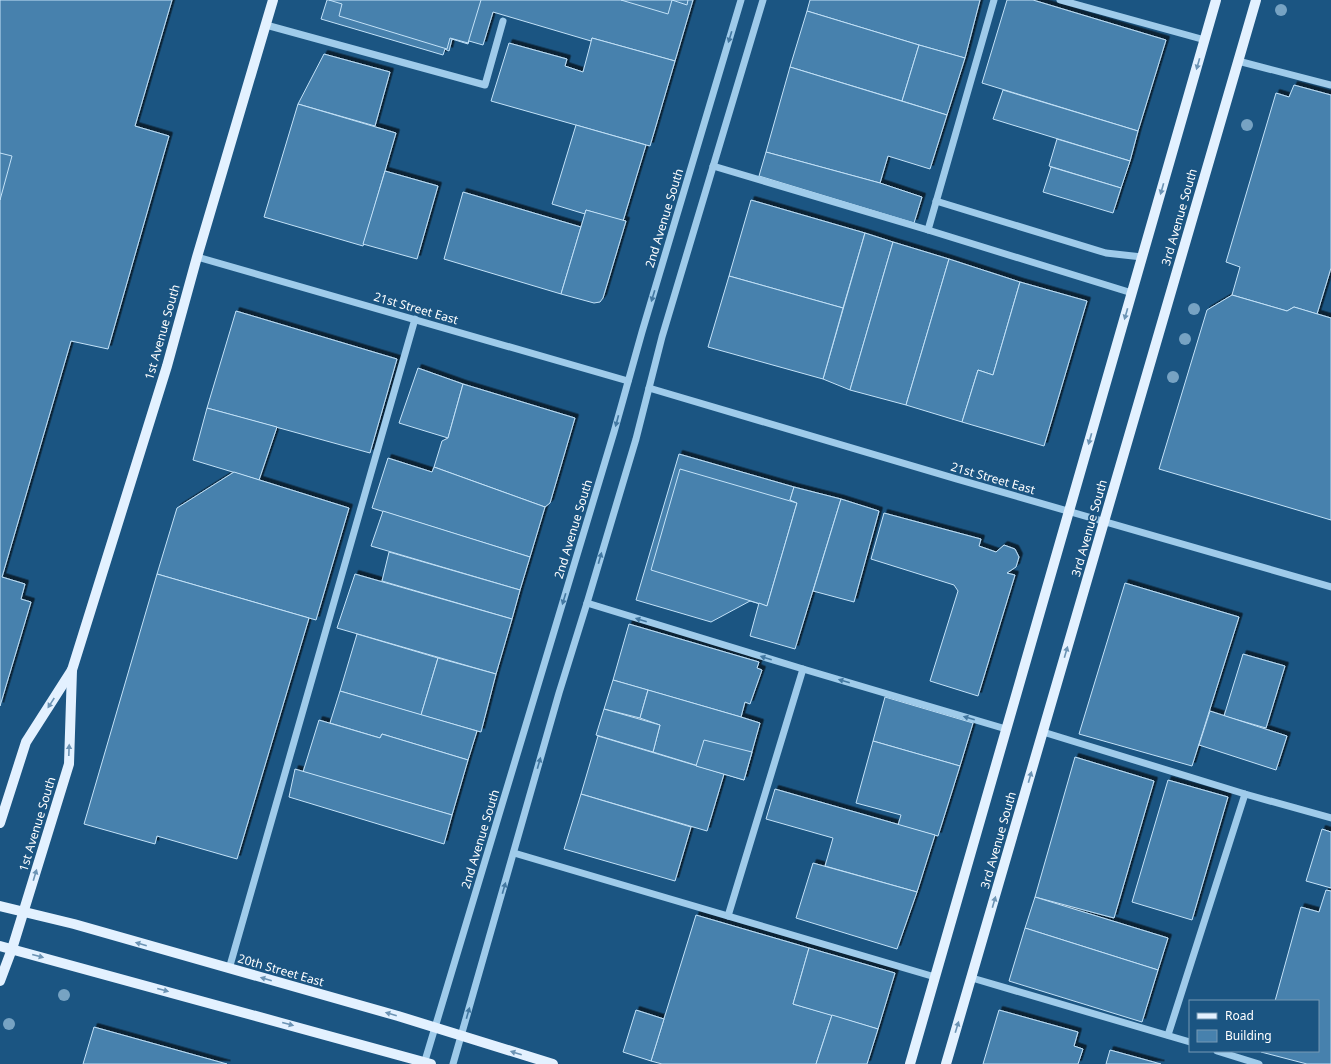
<svg xmlns="http://www.w3.org/2000/svg" width="1331" height="1064" font-family="'Noto Sans',sans-serif">
<style>
.building{fill:#4781ad;stroke:#c3e2f8;filter:url(#shadow)}
.lines{fill:none;stroke-linecap:round;stroke-linejoin:round}
.minor{stroke:#9fcbea;stroke-width:7}
.major{stroke:#e3f1ff;stroke-width:10}
.tree{fill:#77a3c3}
.oneway{fill:#4378a1}
.oneway2{fill:#6b93b4}
.labels{text-anchor:middle;dominant-baseline:central;stroke-width:3.5;stroke-linejoin:round;paint-order:stroke}
.street-label{font-size:12px;fill:#fff;stroke:#1b5582}
</style>
<defs>
<filter id="shadow"><feDropShadow dx="3.5" dy="-3.5" stdDeviation="0" flood-color="#0009"/></filter>
</defs>
<rect width="100%" height="100%" fill="#1b5582"/>
<g class="building">
<polygon points="0,0 172,0 135,126 169,136 108,349 71,341 2,577 25,584 21,599 31,602 0,706"/>
<polygon points="327,0 693,0 675,61 592,38 591,41 493,12 483,45 469,41 468,44 452,39 449,51 445,49 443,55 321,19"/>
<polygon points="329,0 481,0 468,43 450,38 447,49 339,16 342,4"/>
<polygon points="621,0 688,0 687,5 672,0 668,14"/>
<polygon points="810,0 980,0 965,58 919,45 807,11"/>
<polygon points="1007,0 1033,0 1166,40 1138,131 982,83"/>
<polygon points="807,11 919,45 902,101 790,67"/>
<polygon points="592,38 675,61 650,146 491,101 509,43 567,59 565,66 583,72"/>
<polygon points="919,45 965,58 947,115 902,101"/>
<polygon points="324,54 390,72 375,126 298,104"/>
<polygon points="790,67 947,115 930,169 888,156 880,183 766,152"/>
<polygon points="1294,85 1331,95 1331,268 1317,314 1294,307 1287,311 1232,295 1240,267 1226,262 1276,93 1289,97"/>
<polygon points="1003,90 1138,131 1130,161 993,119"/>
<polygon points="298,104 396,133 363,246 264,217"/>
<polygon points="576,125 646,145 623,221 586,210 585,214 552,204"/>
<polygon points="1057,139 1130,161 1121,188 1049,166"/>
<polygon points="766,152 880,183 922,197 914,223 759,176"/>
<polygon points="0,153 12,156 0,200"/>
<polygon points="1051,167 1121,188 1113,213 1043,192"/>
<polygon points="385,171 438,186 417,259 363,244"/>
<polygon points="463,192 581,227 561,294 444,259"/>
<polygon points="751,200 865,233 843,308 729,276"/>
<polygon points="586,210 626,221 603,298 600,302 594,303 561,294"/>
<polygon points="865,233 893,242 850,390 823,379"/>
<polygon points="893,242 949,259 906,405 850,390"/>
<polygon points="949,259 1020,282 993,375 978,370 962,422 906,405"/>
<polygon points="729,276 843,308 823,379 708,347"/>
<polygon points="1020,282 1087,301 1044,446 962,422 978,370 993,375"/>
<polygon points="1232,295 1287,311 1294,307 1331,318 1331,520 1159,469 1207,310"/>
<polygon points="236,311 397,359 370,453 207,408"/>
<polygon points="418,368 463,384 448,438 399,423"/>
<polygon points="463,384 575,418 550,503 545,507 434,467 442,441 448,438"/>
<polygon points="207,408 277,427 259,480 193,460"/>
<polygon points="679,454 794,487 790,500 797,503 767,606 750,601 711,622 636,600"/>
<polygon points="388,458 432,472 434,467 545,507 530,557 372,508"/>
<polygon points="680,469 797,503 767,606 651,570"/>
<polygon points="234,472 349,508 316,620 157,574 177,508"/>
<polygon points="794,487 841,499 795,649 750,636 759,603 767,606 797,503 790,500"/>
<polygon points="841,499 879,511 854,602 813,591"/>
<polygon points="383,511 530,557 520,590 371,546"/>
<polygon points="884,513 981,539 979,546 996,552 1004,545 1015,549 1019,557 1016,567 1007,573 1015,575 978,696 930,681 958,591 954,585 871,559"/>
<polygon points="389,552 520,590 512,619 382,581"/>
<polygon points="157,574 309,618 237,859 157,836 155,844 84,824"/>
<polygon points="355,574 512,619 496,674 337,628"/>
<polygon points="1125,583 1239,617 1192,766 1079,734"/>
<polygon points="629,624 759,662 757,668 762,670 750,704 745,702 741,717 613,680"/>
<polygon points="357,634 438,658 421,715 340,691"/>
<polygon points="1243,654 1285,666 1266,728 1224,716"/>
<polygon points="438,658 496,674 481,732 421,715"/>
<polygon points="613,680 648,690 640,718 604,709"/>
<polygon points="648,690 741,717 760,723 744,780 653,752 660,725 640,718"/>
<polygon points="340,691 477,731 468,760 382,734 380,738 330,723"/>
<polygon points="885,697 973,723 960,766 873,741"/>
<polygon points="604,709 660,725 653,752 596,735"/>
<polygon points="1210,711 1287,736 1276,770 1199,745"/>
<polygon points="319,720 380,738 382,734 468,760 452,815 303,772"/>
<polygon points="598,736 724,774 707,831 581,794"/>
<polygon points="704,740 752,752 744,780 696,766"/>
<polygon points="873,741 960,766 938,836 898,825 901,815 856,803"/>
<polygon points="1075,757 1154,781 1114,918 1035,897"/>
<polygon points="295,769 452,815 444,844 289,797"/>
<polygon points="1168,780 1228,797 1192,920 1132,902"/>
<polygon points="775,789 935,835 917,892 825,866 833,838 766,819"/>
<polygon points="581,794 691,827 675,881 564,849"/>
<polygon points="1322,829 1331,832 1331,888 1306,881"/>
<polygon points="813,863 917,892 897,949 796,918"/>
<polygon points="1326,890 1331,891 1331,1064 1307,1064 1261,1052 1261,1051 1318,1051 1318,1001 1275,1001 1301,907 1319,912"/>
<polygon points="1035,897 1168,938 1158,970 1025,928"/>
<polygon points="696,915 809,948 793,1004 832,1015 816,1064 662,1064 651,1061"/>
<polygon points="1025,928 1158,970 1142,1022 1009,981"/>
<polygon points="809,948 895,973 878,1029 793,1004"/>
<polygon points="636,1010 664,1019 651,1061 623,1052"/>
<polygon points="999,1010 1078,1032 1074,1046 1083,1049 1078,1064 983,1064"/>
<polygon points="832,1015 878,1029 867,1064 816,1064"/>
<polygon points="94,1027 227,1064 83,1064"/>
<polygon points="1110,1050 1161,1064 1106,1064"/>
</g>
<g class="lines">
<g class="minor">
<polyline points="1060,0 1205,40"/>
<polyline points="266,25 485,85 503,21"/>
<polyline points="1238,61 1331,85"/>
<polyline points="713,166 928,230 1132,293"/>
<polyline points="936,201 1106,253 1142,257"/>
<polyline points="928,230 994,0"/>
<polyline points="197,257 628,381"/>
<path d="M649,388C876,456 1103,522 1331,587"/>
<polyline points="587,603 803,669 1006,729"/>
<polyline points="1043,732 1245,794 1331,818"/>
<polyline points="514,853 935,977"/>
<polyline points="728,916 803,669"/>
<polyline points="229,969 415,319"/>
<polyline points="972,978 1190,1042"/>
<polyline points="1168,1035 1245,794"/>
<polyline points="1217,1051 1259,1064"/>
<polyline points="424,1064 614,432 642,332 741,0"/>
<polyline points="453,1064 559,693 587,603 636,439 662,337 763,0"/>
</g>
<g class="major">
<polyline points="0,823 26,742 72,670 167,366 197,257 273,0"/>
<polyline points="0,906 74,924 398,1016 553,1064"/>
<polyline points="0,946 431,1064"/>
<polyline points="0,981 12,949 69,764 72,670"/>
<polyline points="910,1064 1216,0"/>
<polyline points="946,1064 1256,0"/>
</g>
</g>
<g class="tree">
<circle cx="1281" cy="10" r="6"/>
<circle cx="1247" cy="125" r="6"/>
<circle cx="1194" cy="309" r="6"/>
<circle cx="1185" cy="339" r="6"/>
<circle cx="1173" cy="377" r="6"/>
<circle cx="64" cy="995" r="6"/>
<circle cx="9" cy="1024" r="6"/>
</g>
<defs><path id="oneway-solid" d="M-6-.8H1V-3.2L6.5 0L1 3.2V.8H-6Z"/></defs>
<g class="oneway">
<use href="#oneway-solid" transform="translate(730 37) rotate(107)"/>
<use href="#oneway-solid" transform="translate(653 296) rotate(107)"/>
<use href="#oneway-solid" transform="translate(617 421) rotate(105)"/>
<use href="#oneway-solid" transform="translate(600 558) rotate(-74)"/>
<use href="#oneway-solid" transform="translate(564 599) rotate(107)"/>
<use href="#oneway-solid" transform="translate(641 620) rotate(-163)"/>
<use href="#oneway-solid" transform="translate(766 658) rotate(-163)"/>
<use href="#oneway-solid" transform="translate(844 681) rotate(-164)"/>
<use href="#oneway-solid" transform="translate(969 718) rotate(-164)"/>
<use href="#oneway-solid" transform="translate(539 763) rotate(-74)"/>
<use href="#oneway-solid" transform="translate(504 888) rotate(-74)"/>
<use href="#oneway-solid" transform="translate(468 1013) rotate(-74)"/>
</g>
<g class="oneway2">
<use href="#oneway-solid" transform="translate(1198 64) rotate(106)"/>
<use href="#oneway-solid" transform="translate(1162 189) rotate(106)"/>
<use href="#oneway-solid" transform="translate(1126 314) rotate(106)"/>
<use href="#oneway-solid" transform="translate(1090 439) rotate(106)"/>
<use href="#oneway-solid" transform="translate(1066 652) rotate(-74)"/>
<use href="#oneway-solid" transform="translate(51 703) rotate(123)"/>
<use href="#oneway-solid" transform="translate(69 750) rotate(-88)"/>
<use href="#oneway-solid" transform="translate(1030 777) rotate(-74)"/>
<use href="#oneway-solid" transform="translate(35 875) rotate(-73)"/>
<use href="#oneway-solid" transform="translate(994 902) rotate(-74)"/>
<use href="#oneway-solid" transform="translate(141 944) rotate(-164)"/>
<use href="#oneway-solid" transform="translate(38 956) rotate(15)"/>
<use href="#oneway-solid" transform="translate(266 979) rotate(-164)"/>
<use href="#oneway-solid" transform="translate(163 990) rotate(15)"/>
<use href="#oneway-solid" transform="translate(391 1014) rotate(-164)"/>
<use href="#oneway-solid" transform="translate(288 1024) rotate(15)"/>
<use href="#oneway-solid" transform="translate(957 1027) rotate(-73)"/>
<use href="#oneway-solid" transform="translate(516 1053) rotate(-163)"/>
</g>
<g class="labels">
<g class="street-label">
<text transform="translate(1179 217) rotate(-74)">3rd Avenue South</text>
<text transform="translate(664 218) rotate(-73)">2nd Avenue South</text>
<text transform="translate(416 308) rotate(16)">21st Street East</text>
<text transform="translate(162 332) rotate(-74)">1st Avenue South</text>
<text transform="translate(993 478) rotate(16)">21st Street East</text>
<text transform="translate(1089 528) rotate(-74)">3rd Avenue South</text>
<text transform="translate(573 529) rotate(-73)">2nd Avenue South</text>
<text transform="translate(37 824) rotate(-73)">1st Avenue South</text>
<text transform="translate(480 839) rotate(-73)">2nd Avenue South</text>
<text transform="translate(998 840) rotate(-74)">3rd Avenue South</text>
<text transform="translate(281 970) rotate(16)">20th Street East</text>
</g>
</g>
<rect x="1189" y="1000" width="130" height="52" fill="#1b5582" stroke="#7699b4"/>
<rect x="1197" y="1013" width="20" height="6" fill="#e3f1ff" stroke="#7699b4"/>
<text x="1225" y="1020" font-size="12" fill="#ffffff">Road</text>
<rect x="1197" y="1030" width="20" height="12" fill="#4781ad" stroke="#7699b4"/>
<text x="1225" y="1040" font-size="12" fill="#ffffff">Building</text>
</svg>
